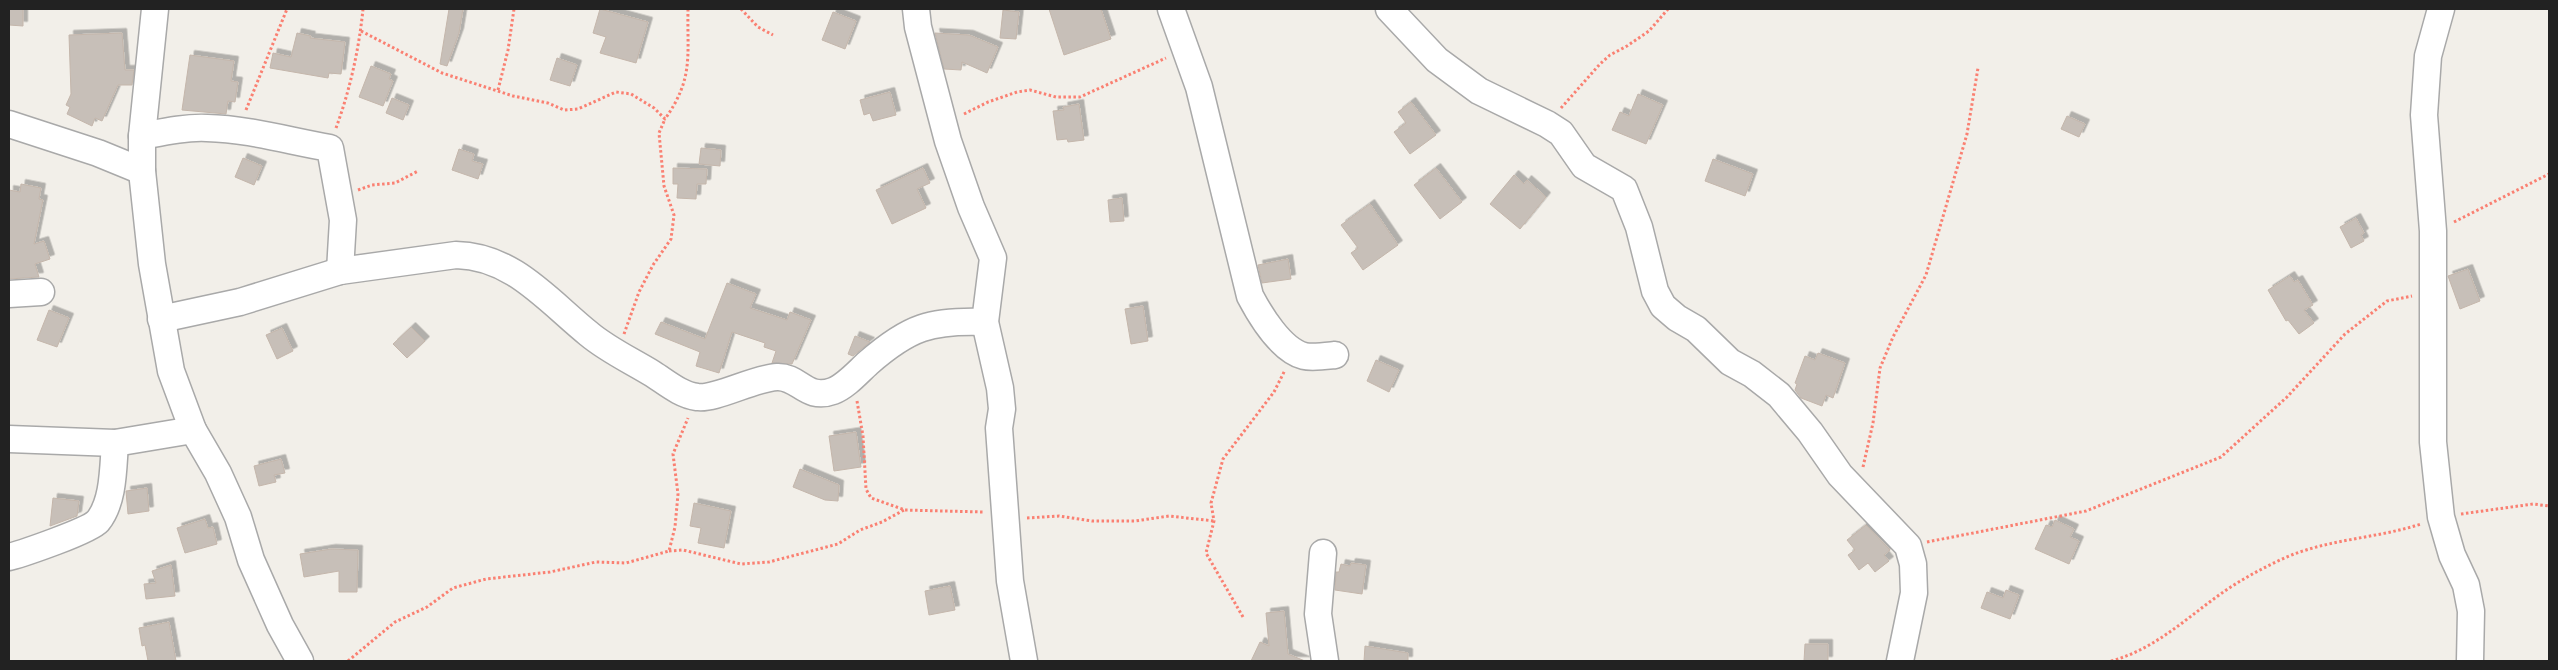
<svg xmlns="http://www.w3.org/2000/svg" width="2558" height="670" font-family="'Nunito Sans',sans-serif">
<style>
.building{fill:#c7bfb8;stroke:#c4b6ab;filter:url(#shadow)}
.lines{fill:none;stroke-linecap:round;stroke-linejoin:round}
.minor-casing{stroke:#a9a9a9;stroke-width:29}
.path{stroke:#fa8072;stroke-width:3;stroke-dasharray:2.5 2.5;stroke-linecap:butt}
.minor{stroke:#fff;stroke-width:26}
</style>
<defs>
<filter id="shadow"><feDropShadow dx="4.5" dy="-4.5" stdDeviation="0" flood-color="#0004"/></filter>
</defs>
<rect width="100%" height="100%" fill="#f2efe9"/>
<g class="building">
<polygon points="9,9 23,9 23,26 9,25"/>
<polygon points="449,9 463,9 459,33 447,66 440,64"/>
<polygon points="600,9 648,22 636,63 600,53 606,37 593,33"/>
<polygon points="1049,9 1101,9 1111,39 1064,55"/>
<polygon points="1003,10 1019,12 1016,39 1000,38"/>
<polygon points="833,12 856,21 845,49 822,40"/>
<polygon points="122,33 125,70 134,70 132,85 118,85 102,121 95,118 92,126 67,114 70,107 66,105 71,94 69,35"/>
<polygon points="297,33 311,36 310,38 345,42 341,74 329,73 328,78 270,68 273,53 291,57"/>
<polygon points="935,33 969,35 998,47 987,73 962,62 961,70 944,69"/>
<polygon points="190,55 234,61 231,81 238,82 235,102 228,101 226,114 182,110"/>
<polygon points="557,58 577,65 570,86 550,80"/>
<polygon points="371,66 391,74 389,79 393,81 383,106 359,97"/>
<polygon points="890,92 896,115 873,121 870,113 864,115 860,100"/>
<polygon points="1638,94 1663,105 1646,144 1612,130 1620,112 1629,116"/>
<polygon points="392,98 409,105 403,120 386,113"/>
<polygon points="1411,102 1436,135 1410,154 1394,132 1406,123 1398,112"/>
<polygon points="1079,104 1084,140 1068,142 1067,139 1057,140 1053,111 1064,110 1063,107"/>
<polygon points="2067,116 2085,124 2079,137 2061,129"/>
<polygon points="701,148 721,150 720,166 699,164"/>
<polygon points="459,149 474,154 472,161 483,164 478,179 452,170"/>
<polygon points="243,158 262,166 254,185 235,177"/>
<polygon points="1713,159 1753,174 1745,196 1705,181"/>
<polygon points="673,168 707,169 706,184 697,184 696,199 677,198 678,184 673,184"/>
<polygon points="923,168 930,183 917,189 926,208 892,224 876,190"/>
<polygon points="1436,168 1462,202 1440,219 1414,185"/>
<polygon points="1514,175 1524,184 1527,180 1546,197 1520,229 1490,204"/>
<polygon points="21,184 41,188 39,199 43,200 34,244 44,241 50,259 35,264 39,277 9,279 9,190 20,192"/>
<polygon points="1122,198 1124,221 1110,222 1108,200"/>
<polygon points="1370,204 1398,245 1363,270 1351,253 1358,248 1341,225"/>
<polygon points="2356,218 2364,233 2361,235 2364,241 2351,248 2340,227"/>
<polygon points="1288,259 1291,279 1262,283 1258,265"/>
<polygon points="2468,269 2480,301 2460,309 2448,276"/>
<polygon points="2290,276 2294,282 2298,280 2313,305 2304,310 2314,323 2299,334 2288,320 2286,321 2268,290"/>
<polygon points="727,283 756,294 750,308 787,320 790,312 811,320 792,364 772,363 776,351 764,347 765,343 732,332 719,373 696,366 700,352 655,334 661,322 705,339"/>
<polygon points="1143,306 1148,341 1131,344 1125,309"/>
<polygon points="49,310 69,318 57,347 37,340"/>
<polygon points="411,327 425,341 407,358 393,344"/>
<polygon points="282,328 293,351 277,359 266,335"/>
<polygon points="855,336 870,342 853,356 848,354"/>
<polygon points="1818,353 1845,363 1833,398 1826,395 1822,406 1801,398 1795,390 1797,384 1795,383 1805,356 1815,360"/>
<polygon points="1376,360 1399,370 1389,392 1367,381"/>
<polygon points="856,432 861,467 834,471 829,436"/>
<polygon points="281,459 285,473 274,475 276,482 259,486 254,466"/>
<polygon points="800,469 839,485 838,501 825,500 793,487"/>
<polygon points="147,488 149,511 128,514 126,491"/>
<polygon points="53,498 79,501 77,516 50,526"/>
<polygon points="694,503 731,511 724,548 698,543 701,528 690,526"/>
<polygon points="205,519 208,528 213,527 217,544 185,553 177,528"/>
<polygon points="2055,520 2074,529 2070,537 2079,541 2069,564 2035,549 2046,525 2052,527"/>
<polygon points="1866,525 1890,550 1884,555 1889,561 1875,572 1868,563 1859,570 1848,555 1855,550 1847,540"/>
<polygon points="331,549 358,550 357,592 339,592 339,571 304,577 300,554"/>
<polygon points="1351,563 1366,565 1362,594 1335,590 1336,572 1339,572 1341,564 1350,566"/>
<polygon points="171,565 175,596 146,599 144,584 156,583 152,571"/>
<polygon points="950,586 955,610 929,615 925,591"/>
<polygon points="2006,590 2019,595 2010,619 1981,608 1987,592 2003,598"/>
<polygon points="1284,611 1288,654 1305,661 1251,661 1260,642 1269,646 1266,613"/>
<polygon points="169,622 176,661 148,661 145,645 142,646 139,628"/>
<polygon points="1805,644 1828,644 1828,661 1804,661"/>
<polygon points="1365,646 1408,653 1408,661 1364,661"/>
</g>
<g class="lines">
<defs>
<g id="minor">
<polyline points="155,9 142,136 142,171 152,264 171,371 193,430 218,473 238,517 251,560 280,625 300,661"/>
<polyline points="916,9 918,27 948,141 971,207 993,258 985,322 1000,388 1002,409 999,428 1010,581 1024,661"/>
<path d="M1171,9L1199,87L1250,296C1260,315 1281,350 1304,356C1312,358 1326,356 1335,355"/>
<polyline points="1389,9 1437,60 1479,91 1547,124 1561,133 1584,166 1624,189 1639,227 1655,291 1663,306 1677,318 1696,329 1730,362 1752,374 1779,395 1810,432 1840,475 1908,546 1913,564 1914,593 1900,661"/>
<polyline points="2441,9 2428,56 2424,115 2433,231 2433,442 2441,517 2452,555 2466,585 2471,611 2470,661"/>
<polyline points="9,124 98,153 142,171"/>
<path d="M142,136C163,132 185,127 207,128C249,129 289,141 330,148L343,220L340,271"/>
<polyline points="9,294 41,292"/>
<path d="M161,319L240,302L340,271L456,255C513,256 548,301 589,334C608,350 632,361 653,374C667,383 681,395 697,397C715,400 754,378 777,377C799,376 806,401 833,391C846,386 858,372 868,363C909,327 931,320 985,322"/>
<polyline points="9,439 115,443 193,430"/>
<polyline points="1323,553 1318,614 1325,661"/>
<path d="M9,557C24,553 89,531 98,521C114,501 113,467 115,443"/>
</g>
</defs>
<use href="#minor" class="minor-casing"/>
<g class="path">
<polyline points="741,9 758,27 773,35"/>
<path d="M361,31L442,73L513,96L548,103L564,110L578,109L616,92L631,94L654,108L665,119C694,78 687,56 688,9"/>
<polyline points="498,90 508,50 514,9"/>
<polyline points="1561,108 1600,64 1610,55 1627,46 1649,31 1668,9"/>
<polyline points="246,110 287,9"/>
<polyline points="964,114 988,102 1017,92 1030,90 1056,97 1080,97 1166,58"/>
<path d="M336,128C350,90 359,49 363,9"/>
<polyline points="358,190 372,185 395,183 418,171"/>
<polyline points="2454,222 2549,174"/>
<polyline points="624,334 639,292 653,265 671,239 674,215 664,186 659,133 665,119"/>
<polyline points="857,401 863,436 866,489 871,498 905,510 983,512"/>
<polyline points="1863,467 1873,423 1880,368 1893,337 1926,275 1967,134 1978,68"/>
<polyline points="2461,514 2533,504 2549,506"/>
<polyline points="1027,518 1059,516 1092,521 1135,521 1169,516 1214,521"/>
<polyline points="1927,542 2086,511 2221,457 2287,397 2345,334 2387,301 2412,296"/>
<polyline points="669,551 683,550 741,564 769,562 838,544 860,530 882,522 904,510"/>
<polyline points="1243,617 1206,553 1214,521 1211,503 1223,459 1274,392 1285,370"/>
<polyline points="348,661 395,622 427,607 453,588 486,579 550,572 596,562 626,563 669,551 675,527 678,494 673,454 688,418"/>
<path d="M2111,661C2152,650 2181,623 2215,598C2235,583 2257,571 2280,560C2324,539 2375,539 2421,524"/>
</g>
<use href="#minor" class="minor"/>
</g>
<rect width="2558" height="670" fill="none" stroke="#222222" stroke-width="20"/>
</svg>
